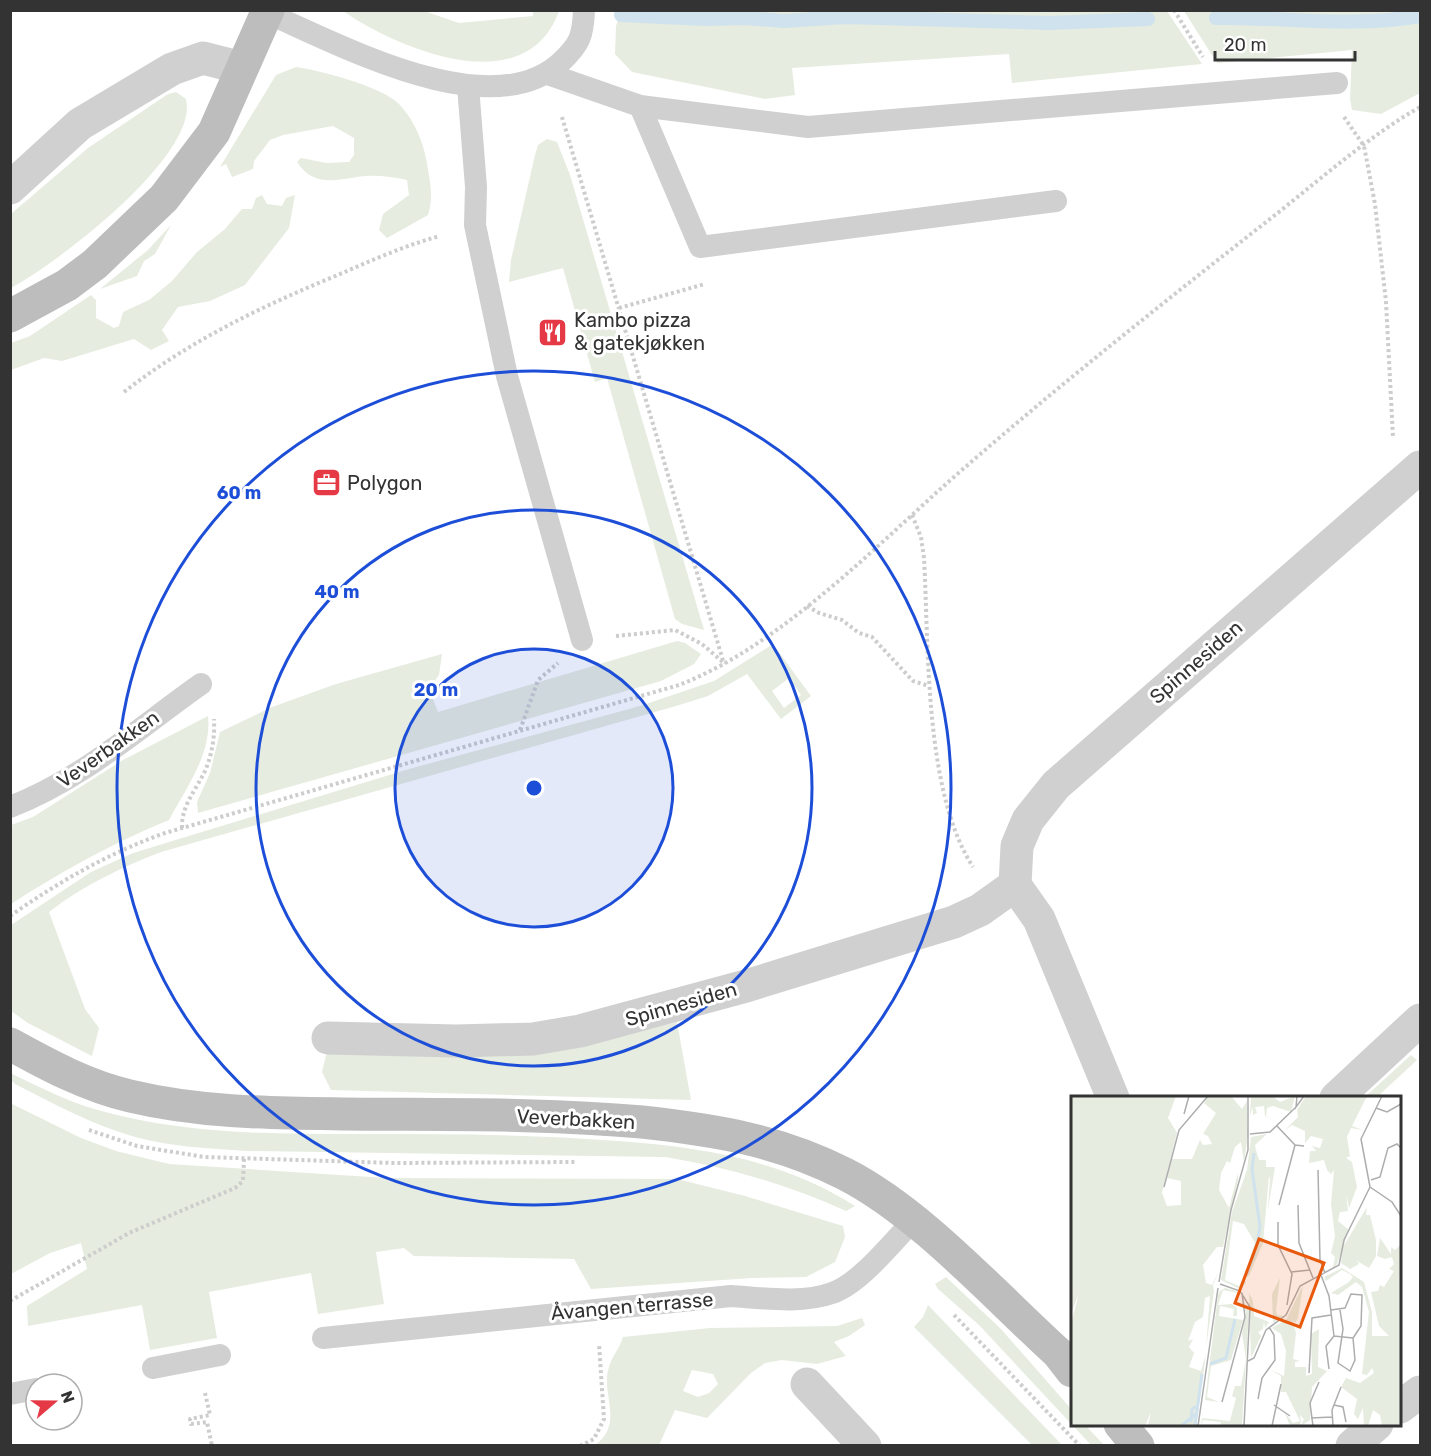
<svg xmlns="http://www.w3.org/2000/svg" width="1431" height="1456" font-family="Rubik,sans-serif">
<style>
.green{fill:#e6ecdf;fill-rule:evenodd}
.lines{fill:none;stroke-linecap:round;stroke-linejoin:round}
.stream{stroke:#cfe2ee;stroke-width:14}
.path{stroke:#cdcdcd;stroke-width:4;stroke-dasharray:3 3;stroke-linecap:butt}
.lane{stroke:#d0d0d0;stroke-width:22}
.street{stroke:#d0d0d0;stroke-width:33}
.secondary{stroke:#bdbdbd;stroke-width:33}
.ring{fill:none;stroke:#1d4ed8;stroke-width:3}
.labels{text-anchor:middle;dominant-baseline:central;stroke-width:6;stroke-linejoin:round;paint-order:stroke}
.poi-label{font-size:20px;fill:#333;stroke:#fff;text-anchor:start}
.street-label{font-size:20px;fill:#333;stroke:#fff}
.inset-river{fill:none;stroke:#cfe2ee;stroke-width:3}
.inset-road{fill:none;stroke:#adadad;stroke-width:1.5}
.view{fill:#e8590c;fill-opacity:0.15;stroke:#e8590c;stroke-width:3}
.inset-edge{fill:none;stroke:#333;stroke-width:3}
.centre{fill:#1d4ed8;stroke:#fff;stroke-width:3}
.ring-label{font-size:18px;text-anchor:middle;font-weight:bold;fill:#1d4ed8;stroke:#fff;stroke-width:6;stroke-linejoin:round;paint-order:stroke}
</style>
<rect width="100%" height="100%" fill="#fff"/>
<g class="green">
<path d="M343,11H424L459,23L533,16V11H559C526,103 398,49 343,11Z"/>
<polygon points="1167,11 1202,64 1012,83 1009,54 792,68 795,95 765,99 632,72 615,54 616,26 621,11"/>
<polygon points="1184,11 1420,11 1420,93 1381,114 1352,110 1350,99 1352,50 1217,63"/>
<path d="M296,67C319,70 383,87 399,104C416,122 425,146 428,170C431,186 433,200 428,215L387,238L379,230L383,214L409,195L407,180C393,177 379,175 365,176C338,179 315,189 297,162L301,158L327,163L349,162L354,155V138L333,126L283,135L270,140L254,161L253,169L232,177L226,164L220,167L276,75Z"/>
<path d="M176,92L186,99C200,155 56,264 11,288V214L88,148L168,94Z"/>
<polygon points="547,139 557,142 570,175 704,630 682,624 675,619 607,378 595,382 563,268 509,282 511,260 535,155 538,145"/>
<polygon points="262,195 267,204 282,206 286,198 295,195 289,228 245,285 210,301 178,307 162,330 169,341 151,350 134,339 62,361 44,358 11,370 11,343 30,336 91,295 96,300 96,318 114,328 119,326 123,312 149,300 172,281 197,252 225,229 242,209 252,209 256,198"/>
<polygon points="171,225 155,254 144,261 137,276 100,289 148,250"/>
<polygon points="677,641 685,643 701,654 694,664 661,681 198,813 197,802 210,773 220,732 272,707 336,684 442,654 439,675 429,689 438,712"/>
<path d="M773,644L811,696L781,719L747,674L708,696L676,706L161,852C122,867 82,886 49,912L85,1009L99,1028L92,1056L28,1023L11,1011V925L91,872L133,853L409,769L640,706L714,681ZM789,678L801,695L784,708L772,691Z"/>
<path d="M208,716C212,754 186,788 169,820C113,843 62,871 11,904V825L33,817L123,760Z"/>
<polygon points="677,1022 691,1100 331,1090 322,1072 327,1051 613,1038"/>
<polygon points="1411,1055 1417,1060 1377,1097 1365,1097"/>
<path d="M10,1073C38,1086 68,1102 98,1110C183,1134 267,1134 355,1134C442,1134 530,1134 618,1141C701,1147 784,1160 855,1206L846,1211C789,1185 728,1167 665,1157L246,1151C209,1148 171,1147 135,1137C93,1125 54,1104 15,1084L11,1080Z"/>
<polygon points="10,1103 81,1138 116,1151 169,1164 386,1178 677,1179 745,1196 843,1226 845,1237 835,1262 806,1277 752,1278 591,1289 574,1259 414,1256 404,1248 376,1252 384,1304 318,1314 311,1273 209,1292 217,1338 150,1350 142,1305 28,1326 27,1306 87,1269 81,1243 50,1253 11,1274"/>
<polygon points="946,1277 1001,1329 1072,1410 1072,1424 1085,1425 1104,1445 1091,1445 979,1325 938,1289 935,1284"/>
<polygon points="928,1305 1062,1445 1032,1445 914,1327 923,1317"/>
<path d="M862,1318L865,1325L849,1336L834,1342L846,1356L817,1364L782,1360L765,1363L751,1373L707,1418L675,1410L659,1445H595C625,1424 600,1392 609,1367C612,1356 620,1348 623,1337L710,1328L837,1326ZM692,1370L713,1374L718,1384L709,1393L698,1397L683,1391Z"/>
</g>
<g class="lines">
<g class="stream">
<polyline points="621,15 705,19 745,18 784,21 845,17 1049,23 1148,19"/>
<path d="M1216,18C1283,17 1354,28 1420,16"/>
</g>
<g class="path">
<polyline points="1174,10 1203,57"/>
<polyline points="562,117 724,664"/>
<polyline points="1344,117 1364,146 1375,204 1386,302 1393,437"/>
<polyline points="619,308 705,284"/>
<path d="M124,392C188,342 258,308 333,277C368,262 403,246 440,236"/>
<path d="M912,515L921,537L924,558C929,647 924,791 973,867"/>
<polyline points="807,606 819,613 842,620 859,633 872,637 913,681 929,686"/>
<polyline points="616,636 675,630 702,644 724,663"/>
<polyline points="520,730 538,680 558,663"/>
<path d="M182,828C181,806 196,790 205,771C212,755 215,736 214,719"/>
<path d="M10,916C60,881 109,853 165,833L679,685C777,647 868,554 946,484C1048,394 1154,310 1261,226C1313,186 1364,139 1420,107"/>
<polyline points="89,1130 137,1146 204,1157 394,1163 576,1162"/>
<polyline points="10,1301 129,1233 235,1188 243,1181 244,1159"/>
<polyline points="954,1315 1080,1446"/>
<polyline points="205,1393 210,1415 190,1419 191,1424 207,1422 212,1446"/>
<polyline points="580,1446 594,1439 604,1419 599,1344"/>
</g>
<g class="lane">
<path d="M267,13C341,45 491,127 561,62C580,44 583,36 584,10"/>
<polyline points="548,74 640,106 808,127 1337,83"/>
<polyline points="468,86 476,187 475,225 507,376 582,640"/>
<polyline points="640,106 700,247 1056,201"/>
<path d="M10,807C81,780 140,727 201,684"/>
<path d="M323,1338L731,1296C762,1298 802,1304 832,1293C860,1284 893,1241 914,1220"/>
<polyline points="153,1368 220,1355"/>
<polyline points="10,1394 36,1389"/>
</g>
<g class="street">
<polyline points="10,188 80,124 172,69 203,58 242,68"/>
<polyline points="328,1038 456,1041 533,1039 580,1031 746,986 954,922 980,910 1015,885"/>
<polyline points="1113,1098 1039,919 1015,885 1017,846 1028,820 1056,785 1420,467"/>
<polyline points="1336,1098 1420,1020"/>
<polyline points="807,1384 865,1446"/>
<polyline points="1400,1407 1420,1392"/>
<polyline points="1352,1446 1377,1424"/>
</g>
<g class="secondary">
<polyline points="10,316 67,285 95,264 164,198 214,132 268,10"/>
<path d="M10,1044C48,1065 87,1086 130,1096C201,1113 273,1113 345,1114C444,1115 543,1113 642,1122C715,1130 778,1140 845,1174C921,1213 994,1295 1058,1353L1072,1371"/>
<polyline points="1120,1424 1138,1446"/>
</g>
</g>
<circle cx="534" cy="788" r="139" fill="#1d4ed8" fill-opacity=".12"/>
<g class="ring">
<circle cx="534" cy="788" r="139"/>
<circle cx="534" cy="788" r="278"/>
<circle cx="534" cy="788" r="417"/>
</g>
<defs>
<symbol id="restaurant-square" viewBox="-11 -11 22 22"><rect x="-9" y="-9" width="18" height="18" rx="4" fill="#e63946" stroke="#fff"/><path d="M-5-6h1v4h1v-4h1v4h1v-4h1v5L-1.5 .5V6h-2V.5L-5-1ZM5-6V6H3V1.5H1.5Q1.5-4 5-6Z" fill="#fff"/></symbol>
<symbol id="office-square" viewBox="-11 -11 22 22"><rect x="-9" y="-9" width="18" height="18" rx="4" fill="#e63946" stroke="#fff"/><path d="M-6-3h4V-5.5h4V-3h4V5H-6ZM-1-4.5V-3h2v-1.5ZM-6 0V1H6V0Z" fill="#fff"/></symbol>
</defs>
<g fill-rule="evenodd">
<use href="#restaurant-square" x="536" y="316" width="33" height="33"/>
<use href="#office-square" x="310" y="466" width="33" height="33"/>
</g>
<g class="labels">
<g class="poi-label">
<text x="574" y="320">Kambo pizza<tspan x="574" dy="23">&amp; gatekjøkken</tspan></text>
<text x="347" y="483">Polygon</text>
</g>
<g class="street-label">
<text transform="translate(1196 662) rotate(-41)">Spinnesiden</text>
<text transform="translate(108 749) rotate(-35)">Veverbakken</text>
<text transform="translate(681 1004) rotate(-16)">Spinnesiden</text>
<text transform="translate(576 1119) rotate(3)">Veverbakken</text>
<text transform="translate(632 1306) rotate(-5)">Åvangen terrasse</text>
</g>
</g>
<g transform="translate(1071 1096)">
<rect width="330" height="330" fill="#fff"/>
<path d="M0,0H105L97,22L106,37L91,97L96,110L110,109V85L96,82L101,63H121L129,44L132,49L141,48L137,40L132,38L145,17L133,7L137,0H160L171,13L176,5L177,39L173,66L170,46L164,51L159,67L156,65L150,77L148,94L158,112L167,77V84L152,151H146L132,169L135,187L141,189L148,175L142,189L143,195L135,252L139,200L134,202L132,221L124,226L117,245L122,243L118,251L123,257L118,271L130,275L135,258L125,330H77L80,316L74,330H0V228L8,197L0,218ZM180,0H201L209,6L224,0L220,16L202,10L196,12L195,20L203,24L194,20L193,10L184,11L186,17L182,19V11L179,19ZM235,0H296L281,30L292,34L280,32L276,41L279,60L275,62L281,66L286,91L278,112L275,97L277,115L269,116L267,125L278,134L266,168L263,171L254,174L262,171L264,161L260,157L264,140L260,108L263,74L260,78L256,74L253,64L238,67L239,55H245L241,50L249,52L252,43L240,40L234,47V35L221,29L213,35L208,30L213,35L227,21L226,14ZM196,38L184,49L185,54L188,64H195V71H204L197,113L199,83L198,80L192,147L178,180L174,178L184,147L173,128L162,125L154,184L168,190L173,182L175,187L169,193L150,184L161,116L176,74L180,41ZM296,111L295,119H299L305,144V160L298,172L286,165L288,168L279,173L270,167L272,151ZM309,142L320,158V151L324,154L330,148V330L311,329L309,319L302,314L297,330H293L292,312L287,323L283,318L286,303L270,291L275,282L289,287L303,277L301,272L296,279L291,278L298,216L291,191L285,186L267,199L260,197L278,186L282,181L279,178L271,174L255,185L253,181L271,172L293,186L301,216V240H318L308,230L300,196L307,195L309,189L313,191L323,175L318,173L323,168L321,161L314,163L306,160ZM209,182L205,214L206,219L213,220L202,227L201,198ZM232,189L227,222L224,227L221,224L225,237L222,263L229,265L224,266V271H235V280L241,278L240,238L248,233L247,271L256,275L241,291L239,324L230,330L233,323L229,319L230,326L228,330H219L214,317L222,327L229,325L215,296H210V280L198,273L213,280L215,255L210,238L201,232L215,224ZM154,192L165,195L167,197L152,194L147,209L161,208L166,212V220H162L163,213L149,210L148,220L172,224L160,264L140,270L136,301L148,306L134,304L147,199L149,195ZM178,197L182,205L183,220L198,226L194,232L193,225L192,233L187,236L190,240L180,262ZM171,201L178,215L171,330H160L161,326L160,330H149L150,326L132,324L130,330L131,322L159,325L165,302L161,300L164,290H170L175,263L171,237L175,217Z" fill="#e6ecdf"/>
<path class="inset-river" d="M183,57L181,73L189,131L185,153M175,180L184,156M139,268L155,262L164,223M120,326L121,313L127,310M110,330L125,318M124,330L131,278"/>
<path class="inset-road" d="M226,0L225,11L233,0M305,12L316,16L330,8M113,18L118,0M206,30L224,49L233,50M179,38L199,36L225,11M247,74L249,164L254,177M300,84L309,81L317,52L326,48L330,52M93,91L108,34L137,0M299,91L321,106L330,120M208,109L224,49M227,109L228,147L242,182M207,126V149L221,178L216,209M220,176L239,174M250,179L258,200L263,240M148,186L160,114L177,54V0M149,188L169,195L179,211L173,330M260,214L274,212L280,198L291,199L290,230L282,242M269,214L272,233L267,267L279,275L284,264L282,242M263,240L282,242M177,265L183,262L195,234L215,219L229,190L268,169L273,144L299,91L290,43L311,0M258,273L255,250L263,240M238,277L241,222L260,219M187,303L191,282L204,264L203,239L198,231M151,306L174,221L171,197M203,309L219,320M263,309L272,311L275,326M240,322L261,321M127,330L147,192M201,330L210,288M242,330L239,307L248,286M262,330L261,314L270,291"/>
<path class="view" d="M188,143L253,167L229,231L164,207Z"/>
<rect width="330" height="330" class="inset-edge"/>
</g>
<circle cx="534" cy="788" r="9" class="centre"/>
<g class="ring-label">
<text x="239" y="499">60 m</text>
<text x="337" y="598">40 m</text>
<text x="436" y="696">20 m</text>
</g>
<rect width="1431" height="1456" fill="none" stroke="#333333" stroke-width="24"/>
<g transform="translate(54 1402) rotate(70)"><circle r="28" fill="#ffffff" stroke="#adadad" stroke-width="1.5"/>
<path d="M0-4.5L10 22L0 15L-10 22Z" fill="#e63946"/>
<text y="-9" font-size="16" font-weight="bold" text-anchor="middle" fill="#333333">N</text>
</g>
<path d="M1215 51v9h140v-9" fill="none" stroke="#333333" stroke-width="3"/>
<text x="1224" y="51" font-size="18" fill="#333333" stroke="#ffffff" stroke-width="4.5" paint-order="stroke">20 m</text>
</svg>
